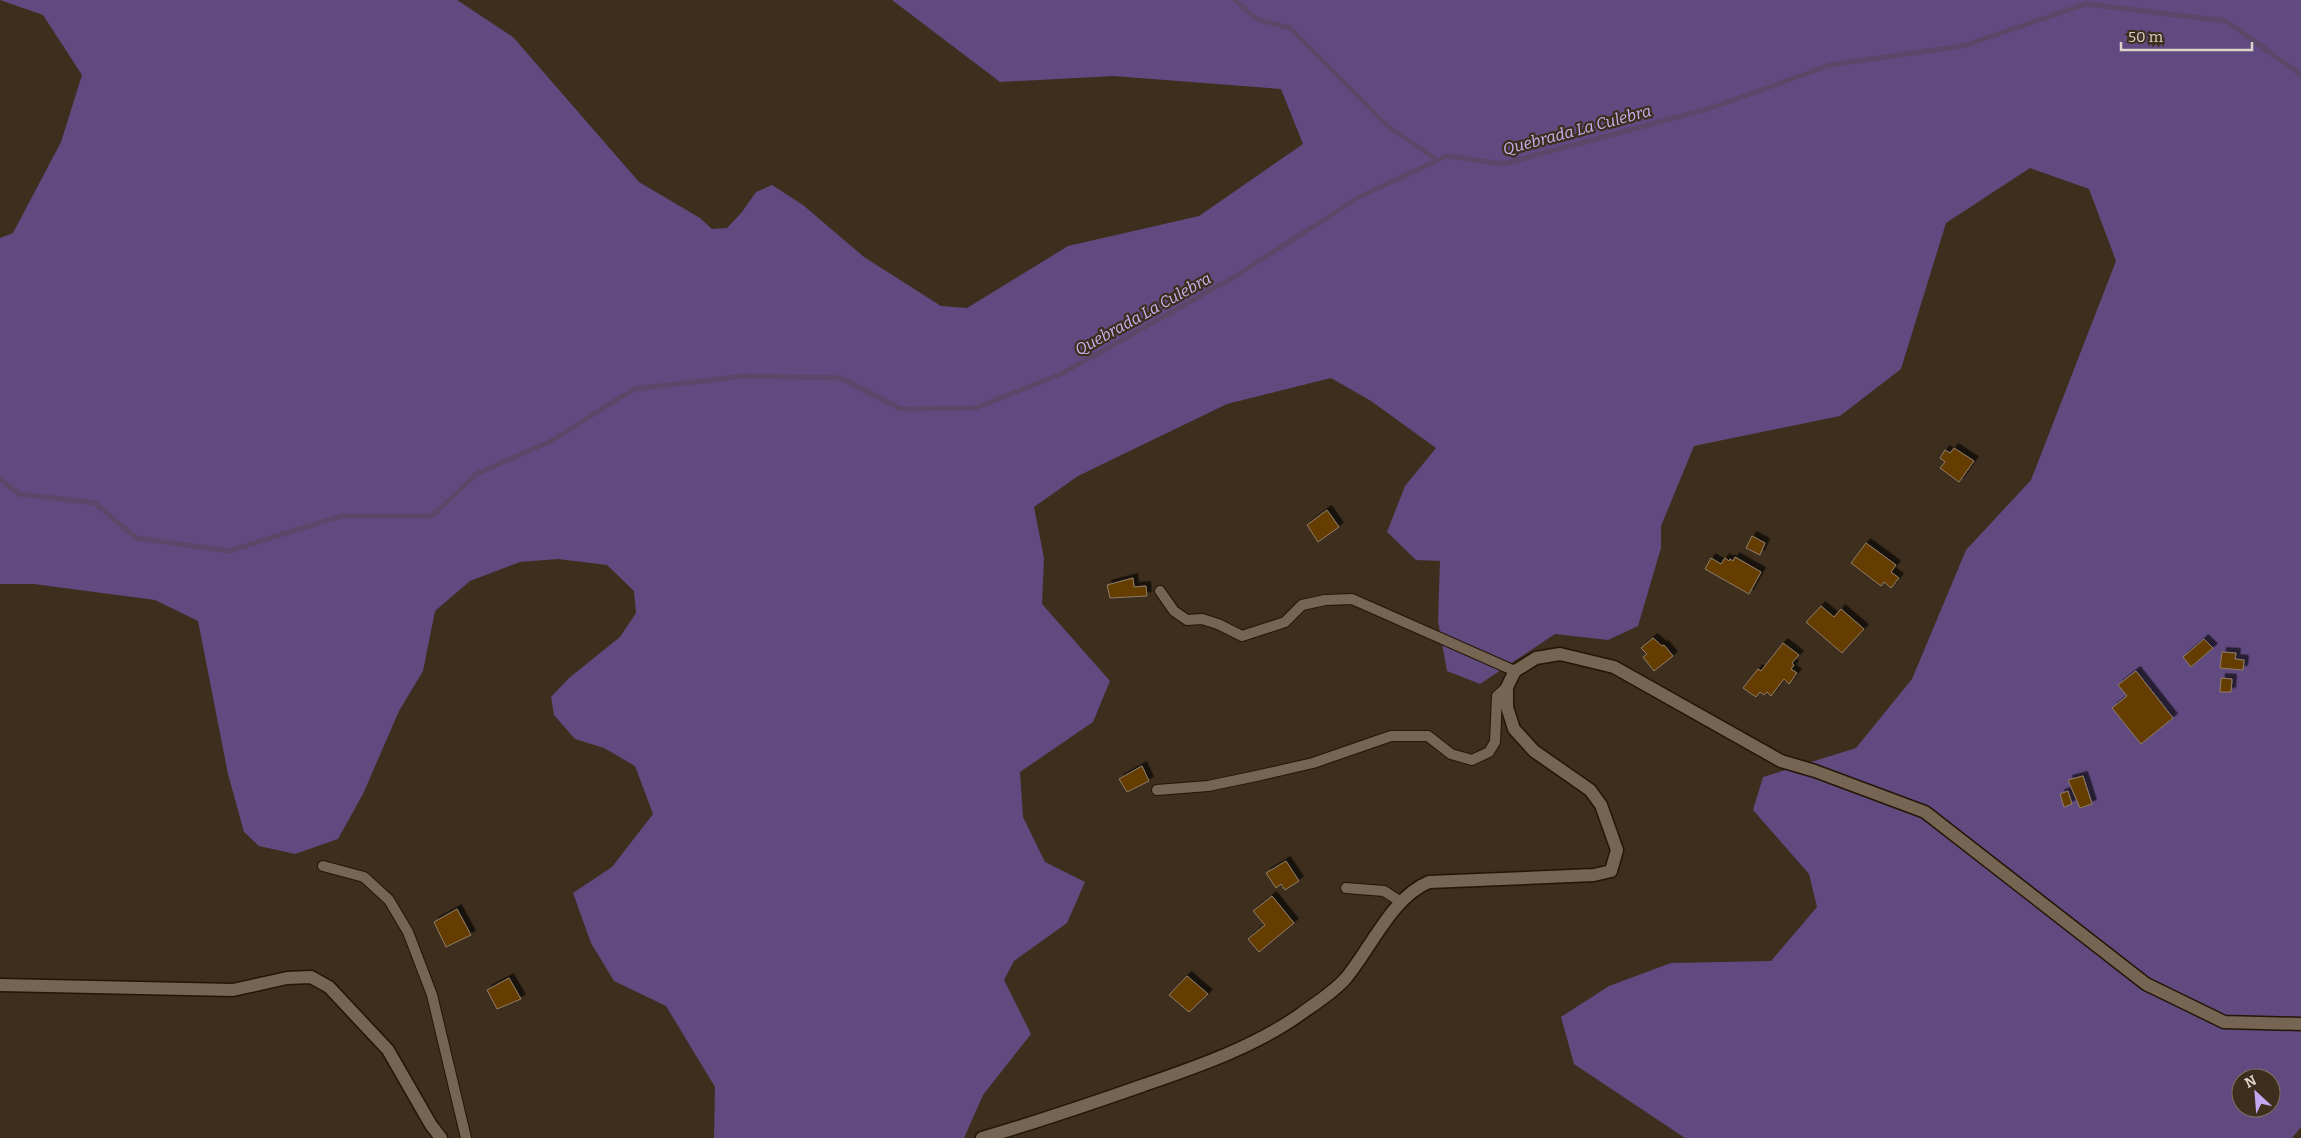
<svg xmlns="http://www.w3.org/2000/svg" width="2301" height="1138" font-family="Bitter,serif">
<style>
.forest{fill:#604a80;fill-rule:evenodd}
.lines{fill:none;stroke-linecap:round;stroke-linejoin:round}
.stream{stroke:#5b4868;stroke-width:5}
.building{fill:#663e00;stroke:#8e7d6a;filter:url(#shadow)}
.lane-casing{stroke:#231606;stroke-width:12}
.street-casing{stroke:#231606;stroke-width:15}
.lane{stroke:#756552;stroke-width:10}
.street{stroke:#756552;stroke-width:12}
.labels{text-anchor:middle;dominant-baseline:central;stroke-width:4.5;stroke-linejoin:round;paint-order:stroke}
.water-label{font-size:16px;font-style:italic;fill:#cab2f3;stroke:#3d2e1d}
</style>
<defs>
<filter id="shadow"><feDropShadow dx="4.5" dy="-4.5" stdDeviation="0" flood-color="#0009"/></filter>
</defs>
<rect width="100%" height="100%" fill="#3d2e1d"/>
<path class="forest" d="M0,0H457L513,37L639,182L700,218L712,229L727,228L742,212L756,192L772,185L803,205L864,257L941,306L967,308L1068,246L1199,216L1303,144L1281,89L1113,76L1000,82L892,0H2301V1127L2292,1138H1685L1574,1064L1561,1017L1609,986L1671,963L1771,961L1817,907L1809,874L1753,810L1763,777L1856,748L1912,679L1966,550L2031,480L2116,261L2089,189L2030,168L1946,223L1901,369L1840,416L1694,446L1661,526V548L1638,626L1608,640L1555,634L1480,684L1447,671L1438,621L1440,561L1416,560L1387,532L1405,486L1436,448L1371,401L1331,378L1227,404L1078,476L1034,507L1044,558L1042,604L1110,681L1093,722L1020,772L1023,817L1045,862L1085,882L1067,923L1014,961L1004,980L1031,1034L983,1095L964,1138H714L715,1087L666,1006L614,981L591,943L573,893L612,867L653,814L635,766L604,748L575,739L554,715L551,697L569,678L620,637L636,613L634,591L607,565L558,559L520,562L470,581L435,611L423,671L399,711L363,794L338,839L295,854L259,846L244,832L228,774L198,621L155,600L34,584H0V238L13,233L61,142L82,75L43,15ZM2241,1078H2271V1108H2241Z"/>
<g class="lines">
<g class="stream">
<polyline points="1235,0 1256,19 1290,28 1385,124 1437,160"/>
<polyline points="0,479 19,494 95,503 136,538 229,551 341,516 432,516 476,474 551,441 634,389 745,376 841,378 901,409 975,408 1061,374 1234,277 1361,196 1447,156 1503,164 1711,108 1830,65 1963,46 2086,4 2226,21 2301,75"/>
</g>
</g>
<g class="building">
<polygon points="1954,448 1974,461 1959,482 1940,468 1945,462 1940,458 1945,450 1950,453"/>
<polygon points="1327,510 1339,527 1318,542 1307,525"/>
<polygon points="1752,536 1765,543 1760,555 1746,548"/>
<polygon points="1866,543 1896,565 1891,572 1899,578 1891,588 1884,582 1881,586 1851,563"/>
<polygon points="1735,557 1761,572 1749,594 1705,569 1711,558 1721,564 1725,558 1729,561 1730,559 1733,561"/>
<polygon points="1133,578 1134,587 1146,586 1147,596 1110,598 1107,585"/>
<polygon points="1821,606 1834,617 1841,609 1864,629 1842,653 1806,622"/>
<polygon points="1653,638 1662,646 1664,645 1673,656 1654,671 1643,657 1647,654 1641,648"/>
<polygon points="2204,639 2213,648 2191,667 2183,657"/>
<polygon points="1783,643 1799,655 1792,663 1794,665 1791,669 1797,673 1789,684 1784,679 1771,696 1767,692 1764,695 1760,692 1756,697 1743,688 1758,669 1761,671"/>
<polygon points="2222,652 2236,653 2235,659 2244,660 2243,670 2220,668"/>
<polygon points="2136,671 2173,718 2141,744 2112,708 2127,696 2118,685"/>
<polygon points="2221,678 2232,679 2231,692 2220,692"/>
<polygon points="1142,766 1149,781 1127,792 1119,779"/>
<polygon points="2083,776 2092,804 2080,808 2068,780"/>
<polygon points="2068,791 2072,804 2064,807 2060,794"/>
<polygon points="1286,861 1299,881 1285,890 1281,884 1276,888 1266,873"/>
<polygon points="1272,896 1294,923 1259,952 1248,939 1265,925 1253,911"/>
<polygon points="457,909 471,935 446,947 434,922"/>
<polygon points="1187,976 1208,994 1189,1012 1169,995"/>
<polygon points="509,978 521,999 497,1009 487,990"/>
</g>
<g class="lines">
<defs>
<g id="lane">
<polyline points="1160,591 1174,611 1187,620 1202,619 1218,624 1242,636 1285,622 1302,605 1325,600 1352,599 1515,671"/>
<polyline points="1157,790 1208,786 1256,776 1313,763 1391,736 1428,736 1451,754 1472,760 1489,752 1495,742 1497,696 1507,687"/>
<polyline points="323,866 364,877 389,900 408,932 432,995 466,1138"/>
<polyline points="1346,888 1384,891 1401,902"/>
</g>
<g id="street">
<polyline points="0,985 233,990 287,978 311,977 329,987 388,1050 431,1125 441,1138"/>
<path d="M982,1138C1037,1122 1090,1104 1144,1085C1196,1067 1257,1046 1302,1013C1316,1003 1335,991 1346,978C1371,948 1392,897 1429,882L1594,875L1611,871L1617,850L1601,805L1590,790L1534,751L1514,729L1507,707V687L1515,671L1536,658L1560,654L1614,667L1781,761L1815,771L1925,812L2146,984L2224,1022L2301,1024"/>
</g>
</defs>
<use href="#lane" class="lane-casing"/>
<use href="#street" class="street-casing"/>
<use href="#lane" class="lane"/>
<use href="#street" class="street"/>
</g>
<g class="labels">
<g class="water-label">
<text transform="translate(1577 130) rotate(-15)">Quebrada La Culebra</text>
<text transform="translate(1143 314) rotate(-29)">Quebrada La Culebra</text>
</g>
</g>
<g transform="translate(2256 1093) rotate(334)"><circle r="24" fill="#3d2e1d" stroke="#7d7062"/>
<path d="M0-4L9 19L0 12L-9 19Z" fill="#c4a7f1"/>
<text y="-8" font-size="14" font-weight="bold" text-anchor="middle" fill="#dcd3c9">N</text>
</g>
<path d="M2121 42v8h131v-8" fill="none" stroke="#dcd3c9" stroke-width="2.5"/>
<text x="2128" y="42" font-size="15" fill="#dcd3c9" stroke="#3d2e1d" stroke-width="4" paint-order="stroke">50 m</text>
</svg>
